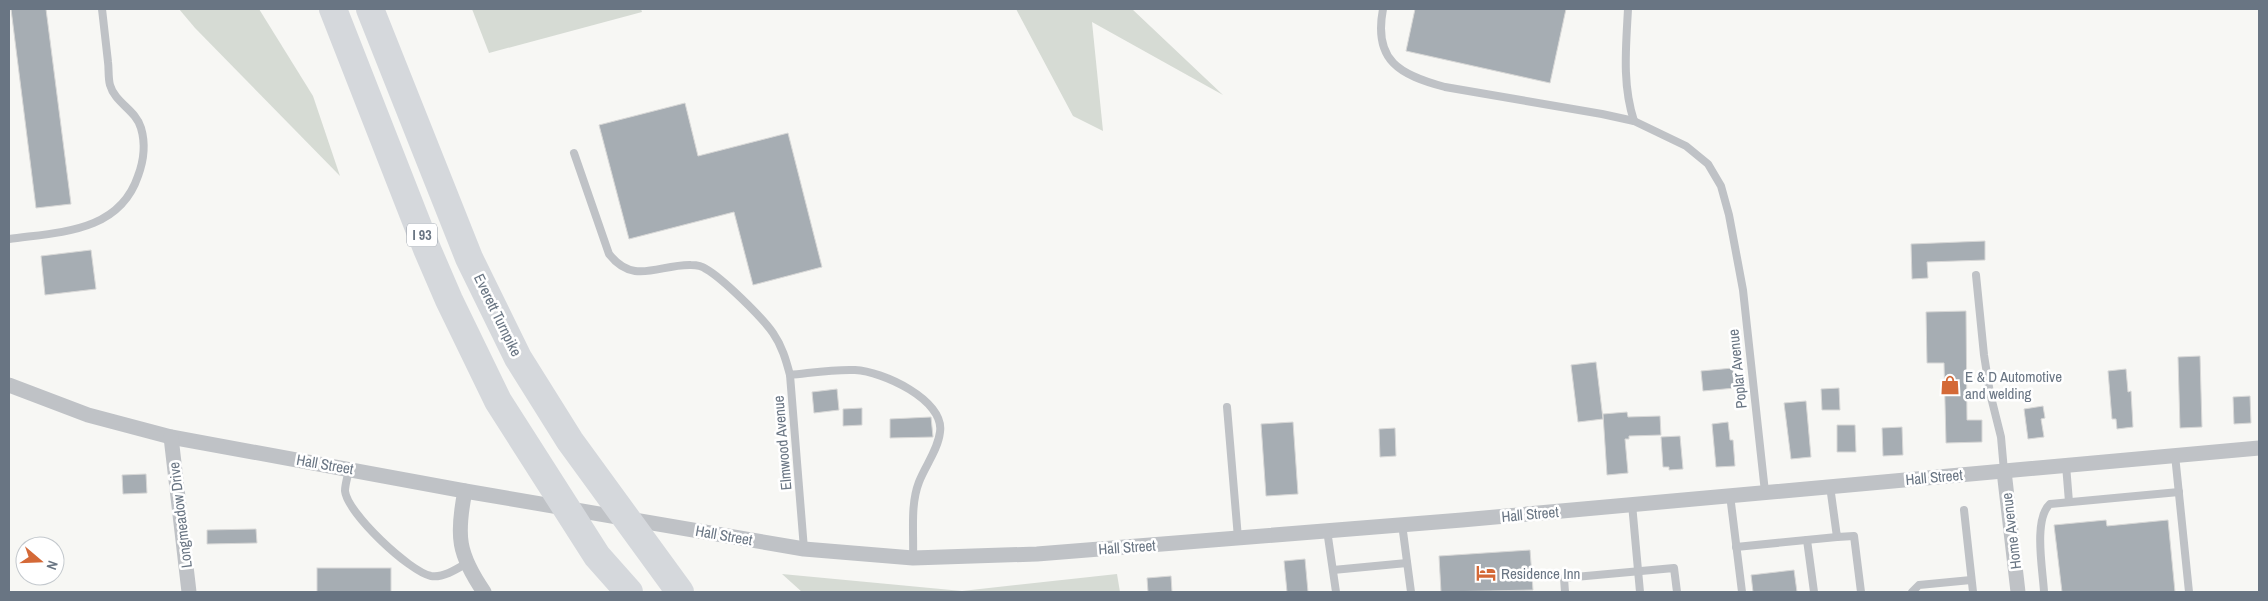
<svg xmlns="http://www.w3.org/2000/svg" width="2268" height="601" font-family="'Archivo Narrow',sans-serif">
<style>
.green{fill:#d6dbd4}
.building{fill:#a6adb3;stroke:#d8d8d7}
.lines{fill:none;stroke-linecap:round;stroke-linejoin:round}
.service{stroke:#bfc2c6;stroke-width:8}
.minor{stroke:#bfc2c6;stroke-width:15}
.motorway{stroke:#d5d8dc;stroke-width:28}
.labels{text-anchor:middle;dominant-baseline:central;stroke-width:5;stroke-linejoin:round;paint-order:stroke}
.shield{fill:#fff;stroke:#969ea8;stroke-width:1}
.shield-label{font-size:14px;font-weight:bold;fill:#697583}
.street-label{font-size:15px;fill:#697583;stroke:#fff}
.poi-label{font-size:15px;fill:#697583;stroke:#fff;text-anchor:start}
</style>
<rect width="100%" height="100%" fill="#f7f7f4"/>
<g class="green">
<polygon points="179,9 259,9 313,96 340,176 195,28"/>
<polygon points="472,9 641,9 642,12 489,53"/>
<polygon points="1016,9 1132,9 1223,95 1092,22 1103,131 1073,116"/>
<polygon points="782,574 962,591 1117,574 1120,592 802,592"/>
</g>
<g class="building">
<polygon points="11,9 46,9 71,204 36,208"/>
<polygon points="1415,9 1566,9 1550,83 1406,51"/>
<polygon points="685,103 698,156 788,133 822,267 753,285 734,212 629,239 599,125"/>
<polygon points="1985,241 1985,260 1927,262 1928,278 1912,279 1911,244"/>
<polygon points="91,250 96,289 45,295 41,256"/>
<polygon points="1966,311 1967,420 1982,420 1982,442 1946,443 1944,363 1927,363 1926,312"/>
<polygon points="2200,356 2202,427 2180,428 2178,357"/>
<polygon points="1596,362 1603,419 1578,422 1571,365"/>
<polygon points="1733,368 1735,388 1703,391 1701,371"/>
<polygon points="2126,369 2128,392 2131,391 2133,427 2117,429 2116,419 2112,419 2108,371"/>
<polygon points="1839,388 1840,410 1822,410 1821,389"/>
<polygon points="837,389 839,410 814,413 812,392"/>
<polygon points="2250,396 2251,423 2234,424 2233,397"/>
<polygon points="1806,401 1811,457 1791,459 1784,403"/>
<polygon points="2043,406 2045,418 2041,419 2044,437 2028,439 2024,409"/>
<polygon points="862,408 862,425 843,426 843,409"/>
<polygon points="1627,412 1628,417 1660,416 1661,435 1629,436 1629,439 1625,439 1628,473 1607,475 1603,414"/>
<polygon points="931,417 933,437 890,438 890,419"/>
<polygon points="1293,422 1298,494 1266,496 1261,424"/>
<polygon points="1728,422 1730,440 1733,440 1735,466 1716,467 1712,424"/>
<polygon points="1837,425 1855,425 1856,452 1837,452"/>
<polygon points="1902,427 1903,455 1883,456 1882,428"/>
<polygon points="1395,428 1396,456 1380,457 1379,429"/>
<polygon points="1680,436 1683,469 1669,470 1669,467 1663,467 1661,437"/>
<polygon points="146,474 147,493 123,494 122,475"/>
<polygon points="2106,520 2107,526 2168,520 2175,592 2062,592 2054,525"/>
<polygon points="256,529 257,543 207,544 207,530"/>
<polygon points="1530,550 1533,590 1441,592 1439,556"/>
<polygon points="1305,559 1308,592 1287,592 1284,561"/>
<rect x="317" y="568" width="74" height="24"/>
<polygon points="1794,570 1797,592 1753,592 1751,575"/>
<polygon points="1171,576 1172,592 1148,592 1147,578"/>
</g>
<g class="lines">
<g class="service">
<path d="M1383,9C1373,61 1400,75 1445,87L1602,114L1634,121L1686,146L1708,164L1721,186L1729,215L1743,290L1765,492"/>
<path d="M1628,9C1626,47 1622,84 1634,121"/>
<path d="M574,153L609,254C634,286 659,264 691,265C695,265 702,266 706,269C722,278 762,317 773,333C782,346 786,360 790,375"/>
<path d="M9,239C58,232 119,233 138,176C144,160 146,145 141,128C136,110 115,103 110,85C108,78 109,69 108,62C106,44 104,27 102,9"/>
<polyline points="1976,275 1984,355 1990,393 2001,437 2004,471"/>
<polyline points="1227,407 1238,538"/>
<polyline points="2175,455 2189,592"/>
<polyline points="2066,465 2069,502"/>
<path d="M349,469C348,476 345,484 345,491C347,513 410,572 431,576C443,578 457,569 467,563"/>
<polyline points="1830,486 1837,537 1854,536 1861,592"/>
<polyline points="1730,495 1742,592"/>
<polyline points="1632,504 1640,592"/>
<polyline points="1964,510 1973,592"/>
<polyline points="1402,524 1411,592"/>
<polyline points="1327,530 1336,592"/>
<polyline points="1807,540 1814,592"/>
<polyline points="1736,547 1837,537"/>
<path d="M804,549L790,375C811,373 834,369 855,370C882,371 945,400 940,432C938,450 925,466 919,482C910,505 914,533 913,558"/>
<polyline points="1333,570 1407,563"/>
<polyline points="1565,592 1564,578 1674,568 1677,592"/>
<polyline points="1912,592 1919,585 1971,580"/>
<path d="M2044,592C2043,571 2033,519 2050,504L2179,492"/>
</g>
<g class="minor">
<polyline points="9,385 88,415 171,437 465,491 804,549 913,558 1037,554 1462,520 2259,448"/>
<polyline points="171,437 189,592"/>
<polyline points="2004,471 2018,592"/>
<path d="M465,491C456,536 458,554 484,592"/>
</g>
<g class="motorway">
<polyline points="333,9 427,249 449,300 498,401 597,556 629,592"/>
<polyline points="370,9 469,258 518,358 570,441 680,592"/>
</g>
</g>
<defs>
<symbol id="shop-bare" viewBox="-9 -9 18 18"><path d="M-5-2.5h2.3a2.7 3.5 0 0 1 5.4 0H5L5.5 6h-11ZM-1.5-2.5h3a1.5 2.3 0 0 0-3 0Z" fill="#d46937" stroke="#fff" stroke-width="2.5" paint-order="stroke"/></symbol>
<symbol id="hotel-bare" viewBox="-9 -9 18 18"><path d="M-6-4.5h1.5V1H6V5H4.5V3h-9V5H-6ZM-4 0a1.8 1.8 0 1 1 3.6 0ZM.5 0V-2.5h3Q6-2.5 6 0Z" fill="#d46937" stroke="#fff" stroke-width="2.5" paint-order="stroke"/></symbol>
</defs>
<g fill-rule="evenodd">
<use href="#shop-bare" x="1936" y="371" width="28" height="28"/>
<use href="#hotel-bare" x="1472" y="559" width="28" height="28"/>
</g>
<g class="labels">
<rect class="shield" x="407" y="223.5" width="30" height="23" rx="4"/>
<g class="shield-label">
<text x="422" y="235">I 93</text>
</g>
<g class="street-label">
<text transform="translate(498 315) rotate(64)">Everett Turnpike</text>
<text transform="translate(1737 369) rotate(-96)">Poplar Avenue</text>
<text transform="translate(782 443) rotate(-95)">Elmwood Avenue</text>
<text transform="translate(325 464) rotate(10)">Hall Street</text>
<text transform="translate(1934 477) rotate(-5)">Hall Street</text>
<text transform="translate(1530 514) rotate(-5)">Hall Street</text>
<text transform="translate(180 515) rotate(-97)">Longmeadow Drive</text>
<text transform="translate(2011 531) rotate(-97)">Home Avenue</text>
<text transform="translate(724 535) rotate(10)">Hall Street</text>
<text transform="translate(1127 547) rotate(-4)">Hall Street</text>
</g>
<g class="poi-label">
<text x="1965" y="376">E &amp; D Automotive<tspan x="1965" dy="17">and welding</tspan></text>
<text x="1501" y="573">Residence Inn</text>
</g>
</g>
<rect width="2268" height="601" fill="none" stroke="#697583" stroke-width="20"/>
<g transform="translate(40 561) rotate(109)"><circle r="24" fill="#ffffff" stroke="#c3c8cd"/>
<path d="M0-4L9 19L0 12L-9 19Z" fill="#d46937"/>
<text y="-8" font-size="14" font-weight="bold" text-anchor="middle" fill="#697583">N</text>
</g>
</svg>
